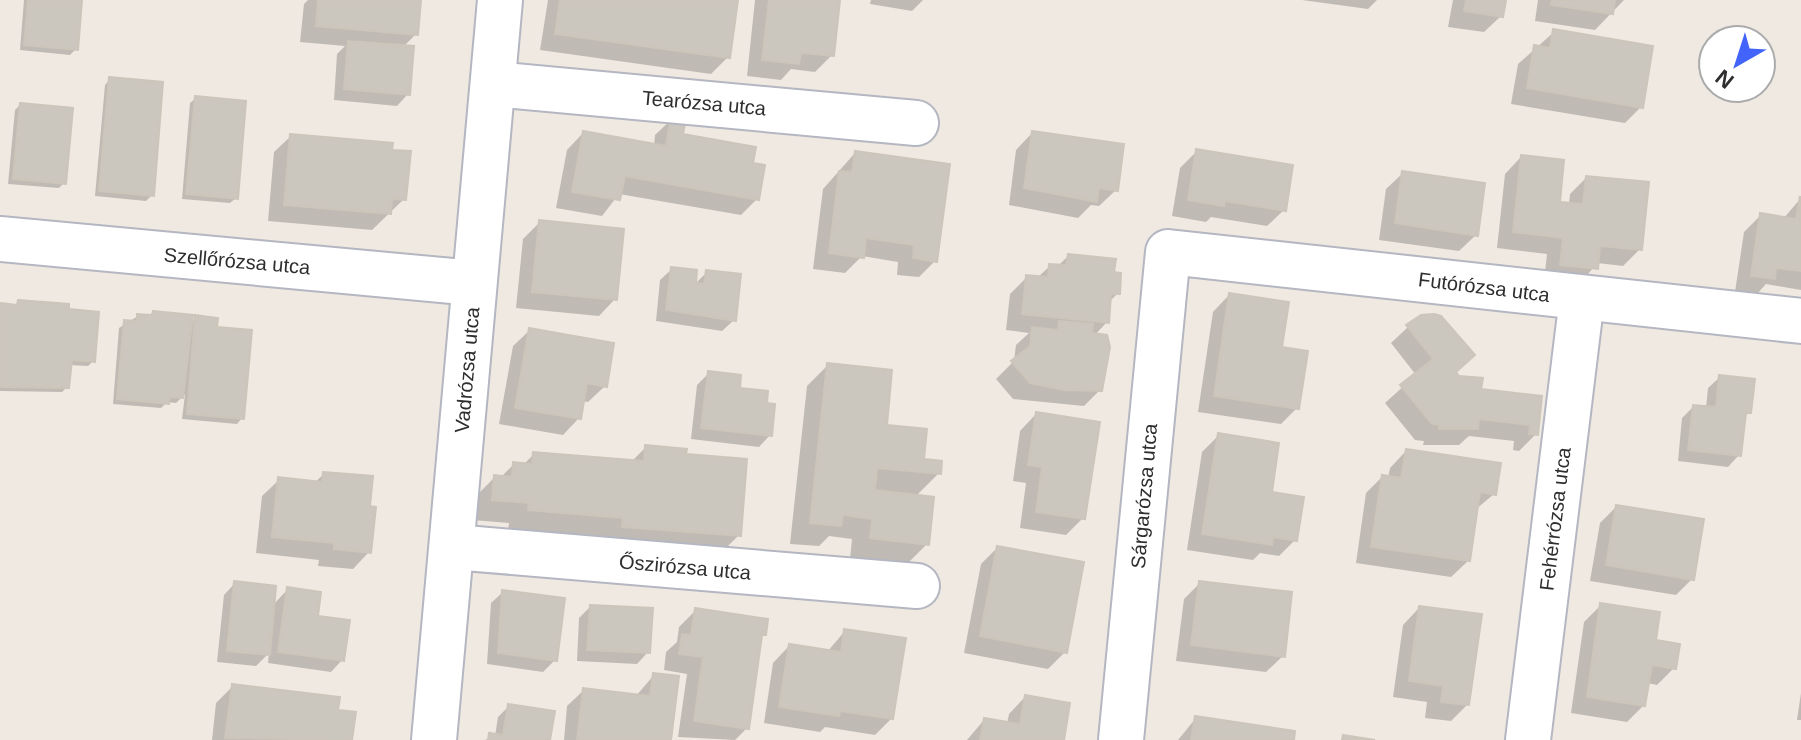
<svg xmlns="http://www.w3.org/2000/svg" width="1801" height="740" font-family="Arial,sans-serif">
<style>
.shadow{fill:#0003}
.building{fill:#cbc7bf;stroke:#cbc5ba;stroke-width:2}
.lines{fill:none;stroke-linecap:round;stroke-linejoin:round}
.minor-casing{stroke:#b4b7c1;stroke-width:48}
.minor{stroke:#fff;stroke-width:44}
.labels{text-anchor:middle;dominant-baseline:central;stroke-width:8;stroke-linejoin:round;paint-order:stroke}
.street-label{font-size:20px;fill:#2e2e2e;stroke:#fff}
</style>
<rect width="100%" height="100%" fill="#efe9e1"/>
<g class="shadow">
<polygon points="24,0 80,0 76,49 70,55 20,50"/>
<polygon points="308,0 419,0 416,34 403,47 408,94 397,106 334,100 337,54 345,46 300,42 304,4"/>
<polygon points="732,0 728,57 711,74 540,50 548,0"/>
<polygon points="755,0 838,0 832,55 815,72 791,69 781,80 747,76"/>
<polygon points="871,0 923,0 912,11 870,4"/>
<polygon points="1302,0 1377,0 1368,9"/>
<polygon points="1453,0 1504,0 1501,16 1484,32 1448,27"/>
<polygon points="1538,0 1624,0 1595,30 1535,21"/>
<polygon points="1554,32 1641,107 1625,123 1511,104 1518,64"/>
<polygon points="110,79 152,195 146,201 95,196 105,85"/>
<polygon points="196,98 236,198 230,203 182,199 190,103"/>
<polygon points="20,105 64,183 59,188 8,184 15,110"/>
<polygon points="672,119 681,135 750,165 757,199 741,215 619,194 602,216 556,208 567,150 583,133 654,146 655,135"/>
<polygon points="1032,133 1116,190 1099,206 1091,205 1078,218 1009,205 1016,150"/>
<polygon points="291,136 404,199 372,230 268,221 274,152"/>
<polygon points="1197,151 1284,210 1267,226 1211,217 1206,222 1172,216 1180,168"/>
<polygon points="855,153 935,261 919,277 897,275 898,262 862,256 845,273 813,269 823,189"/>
<polygon points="1521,157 1558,203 1569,204 1570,194 1586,178 1640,249 1623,266 1597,263 1580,284 1544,281 1547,254 1497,248 1505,174"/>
<polygon points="1403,173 1476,235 1459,251 1379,240 1386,189"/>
<polygon points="1801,198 1801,290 1766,284 1756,295 1735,292 1744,232 1761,215 1783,219"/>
<polygon points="539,223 615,299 599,316 516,308 523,239"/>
<polygon points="1068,256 1112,274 1118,293 1109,302 1107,322 1094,336 1100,390 1084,406 1013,399 996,379 1014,361 1016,345 1029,333 1006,330 1010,294 1027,277 1037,278 1050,266 1058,266"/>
<polygon points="672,269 693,286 707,272 734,320 722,331 656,321 660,280"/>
<polygon points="1229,295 1280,349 1297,408 1281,424 1198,412 1213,312"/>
<polygon points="0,304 67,306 93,361 88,366 69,365 67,387 62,392 0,391"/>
<polygon points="154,313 190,324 196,318 215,329 242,418 237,424 182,419 185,394 176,403 167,402 161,408 113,404 119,328 138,316 150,317"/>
<polygon points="1408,327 1454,373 1479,391 1540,398 1536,434 1519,451 1513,450 1514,441 1469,436 1459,445 1423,445 1424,441 1415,440 1385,403 1416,375 1391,343"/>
<polygon points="530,330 605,386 588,402 582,401 579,418 563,435 499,424 513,346"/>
<polygon points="828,365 922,461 939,473 915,497 927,544 906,565 850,559 852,539 829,536 819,546 790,544 807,386"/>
<polygon points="708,374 765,404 770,435 759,447 691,439 697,385"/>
<polygon points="1720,377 1749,412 1743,419 1739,455 1728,467 1678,461 1682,418 1693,407 1706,408 1708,388"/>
<polygon points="1036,414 1083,518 1066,535 1020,528 1026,483 1013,481 1020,431"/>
<polygon points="1219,435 1270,494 1295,540 1279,556 1260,553 1253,560 1187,550 1202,452"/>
<polygon points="646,447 739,535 718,556 508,531 509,523 472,520 474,498 495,477 500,478 514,464 523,465 534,454 631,462"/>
<polygon points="1406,451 1494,494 1475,510 1468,561 1451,577 1356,563 1366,493 1382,477 1388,478 1390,468"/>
<polygon points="324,474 369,552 353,569 318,566 319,560 256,553 262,496 279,480 314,483"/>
<polygon points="1616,507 1692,579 1676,595 1590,581 1600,523"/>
<polygon points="997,548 1065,652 1048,669 964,653 981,564"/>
<polygon points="235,583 273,605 288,589 316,617 342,660 331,672 268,663 269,653 256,666 217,662 224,595"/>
<polygon points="1200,583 1283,656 1266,672 1176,661 1184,599"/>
<polygon points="503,592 555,660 543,672 487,664 491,603"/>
<polygon points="1601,605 1653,642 1674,668 1657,685 1647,683 1644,705 1627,722 1571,713 1584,622"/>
<polygon points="590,607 648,652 637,664 577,661 579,618"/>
<polygon points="1419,608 1468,704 1451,721 1425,718 1427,702 1393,697 1403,625"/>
<polygon points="696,610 764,635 760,639 747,728 735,740 678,737 687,674 664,670 666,652 677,642 679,627"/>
<polygon points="845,631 892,718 875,735 825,727 820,732 764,723 773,663 789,646 827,652"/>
<polygon points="654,675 669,740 564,740 567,706 584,690 636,696"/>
<polygon points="233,686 353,714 350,740 212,740 216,703"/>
<polygon points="1801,693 1801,720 1797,720"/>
<polygon points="1025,697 1062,740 967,740 984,720 1007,724 1009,714"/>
<polygon points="509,706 548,740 485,740 495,736 498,717"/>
<polygon points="1196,718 1292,740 1178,740"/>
</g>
<g class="building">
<polygon points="28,0 82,0 78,50 24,45"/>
<polygon points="318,0 421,0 418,35 316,26"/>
<polygon points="560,0 738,0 730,58 555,34"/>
<polygon points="769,0 840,0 834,56 801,53 799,64 762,60"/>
<polygon points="1466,0 1506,0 1503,17 1464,11"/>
<polygon points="1552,0 1615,0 1613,14 1551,5"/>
<polygon points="1553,29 1653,46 1643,108 1527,88 1534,45 1550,48"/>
<polygon points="348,41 414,46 410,95 344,89"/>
<polygon points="109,77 163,82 154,196 99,191"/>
<polygon points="195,96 246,101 238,199 186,194"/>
<polygon points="20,103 73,108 66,184 13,179"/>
<polygon points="671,117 686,119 683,134 756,147 753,163 765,165 759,200 625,176 620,200 572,192 583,131 666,146"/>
<polygon points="1032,131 1124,144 1118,191 1099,188 1097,202 1024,188"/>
<polygon points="290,134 393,143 392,150 411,151 406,200 392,199 391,214 284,205"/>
<polygon points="1196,149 1293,165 1286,211 1225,201 1224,206 1188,200"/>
<polygon points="855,151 950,164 937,262 913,258 914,245 866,238 864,258 829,253 839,171 852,172"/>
<polygon points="1521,155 1564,160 1560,202 1583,204 1586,176 1649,182 1642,250 1600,246 1598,269 1560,265 1563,238 1513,232"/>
<polygon points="1402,171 1485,183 1478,236 1395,223"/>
<polygon points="1800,196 1801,271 1776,268 1775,279 1751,276 1760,213 1796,219"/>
<polygon points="539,220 624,229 617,300 532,292"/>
<polygon points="1068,254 1116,259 1114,272 1121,273 1120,294 1111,294 1109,323 1022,314 1026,275 1048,277 1049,264 1066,265"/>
<polygon points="671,267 697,270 696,283 704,284 706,270 741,274 736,321 666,310"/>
<polygon points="1229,293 1289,302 1282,347 1308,351 1299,409 1214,396"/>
<polygon points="18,300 69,304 69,309 99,312 95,362 72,360 69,388 0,387 0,303 17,305"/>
<polygon points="153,311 193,315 183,398 169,397 169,404 117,399 124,320 137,321 137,314 152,315"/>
<polygon points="1434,314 1441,316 1475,355 1456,372 1459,376 1483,378 1481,389 1542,396 1538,435 1529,434 1530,425 1479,419 1478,429 1439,429 1439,425 1432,424 1400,385 1433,359 1406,325 1421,315"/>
<polygon points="195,315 218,318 217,327 252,330 244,419 187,414"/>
<polygon points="1059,321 1093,324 1092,333 1107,335 1110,347 1102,391 1064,390 1030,383 1011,361 1030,346 1032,327 1058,330"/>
<polygon points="529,328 614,343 607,387 587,383 581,419 515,408"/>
<polygon points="827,363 892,370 887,425 927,429 924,459 942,461 941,474 877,468 875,490 934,497 929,545 870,538 872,519 843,515 841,526 810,523"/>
<polygon points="708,371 741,375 740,388 768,391 767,403 775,404 772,436 701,428"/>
<polygon points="1719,375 1755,379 1751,413 1746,413 1741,456 1688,450 1693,405 1716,407"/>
<polygon points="1036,412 1100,422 1085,519 1036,512 1042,467 1028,465"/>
<polygon points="1218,433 1279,443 1272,492 1304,497 1297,541 1273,537 1272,545 1202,534"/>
<polygon points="645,445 687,449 686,454 747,459 741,536 622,527 623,518 528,510 529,503 492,500 494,475 512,477 513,462 532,464 533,452 644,461"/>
<polygon points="1406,449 1501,463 1496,495 1480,492 1470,561 1371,547 1382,475 1401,478"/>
<polygon points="323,472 373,476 370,506 376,507 371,553 334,549 334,543 272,537 278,477 322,482"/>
<polygon points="1616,505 1704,519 1694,580 1606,565"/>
<polygon points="997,546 1084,562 1067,653 980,636"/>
<polygon points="234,581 276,586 270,655 227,651"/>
<polygon points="1199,581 1292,592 1285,657 1191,645"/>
<polygon points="287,587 321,592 318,616 350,620 344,661 278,652"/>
<polygon points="502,590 565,598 557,661 498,653"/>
<polygon points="1600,603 1660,612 1656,640 1680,644 1676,669 1652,665 1645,706 1587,697"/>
<polygon points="590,605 653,608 650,653 587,650"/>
<polygon points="1419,606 1482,614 1469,705 1441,702 1443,686 1409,681"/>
<polygon points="695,608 768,619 766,635 762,635 749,729 694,721 703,657 679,654 682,634 691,635"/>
<polygon points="844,629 906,638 893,719 840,711 839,716 779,707 789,644 841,652"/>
<polygon points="653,673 679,676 671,740 577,740 583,688 650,696"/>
<polygon points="232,684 340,697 338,710 356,712 352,740 225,738"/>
<polygon points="1025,695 1070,703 1064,740 980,740 984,718 1020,724"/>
<polygon points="508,704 555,711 550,740 488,740 489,733 503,735"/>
<polygon points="1195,716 1295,731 1294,740 1191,740"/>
<polygon points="1343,735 1375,740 1342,740"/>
</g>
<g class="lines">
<defs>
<g id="minor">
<polyline points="493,84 916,123"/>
<polyline points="0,239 474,283"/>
<polyline points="453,547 917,586"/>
<polyline points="434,740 500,0"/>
<polyline points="1121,740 1168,252 1801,321"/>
<polyline points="1528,740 1582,298"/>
</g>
</defs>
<use href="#minor" class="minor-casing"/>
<use href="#minor" class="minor"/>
</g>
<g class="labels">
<g class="street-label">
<text transform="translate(704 103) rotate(5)">Tearózsa utca</text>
<text transform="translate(237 261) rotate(5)">Szellőrózsa utca</text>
<text transform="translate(1484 287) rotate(7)">Futórózsa utca</text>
<text transform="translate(467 370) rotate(-85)">Vadrózsa utca</text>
<text transform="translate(1144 496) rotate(-85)">Sárgarózsa utca</text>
<text transform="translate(1555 519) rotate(-83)">Fehérrózsa utca</text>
<text transform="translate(685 567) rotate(5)">Őszirózsa utca</text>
</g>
</g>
<g transform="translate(1737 64) rotate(219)"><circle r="38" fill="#ffffff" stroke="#ababab" stroke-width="2"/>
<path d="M0-6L14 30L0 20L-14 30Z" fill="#4264fb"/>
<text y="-12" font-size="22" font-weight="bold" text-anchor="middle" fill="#2e2e2e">N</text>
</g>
</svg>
